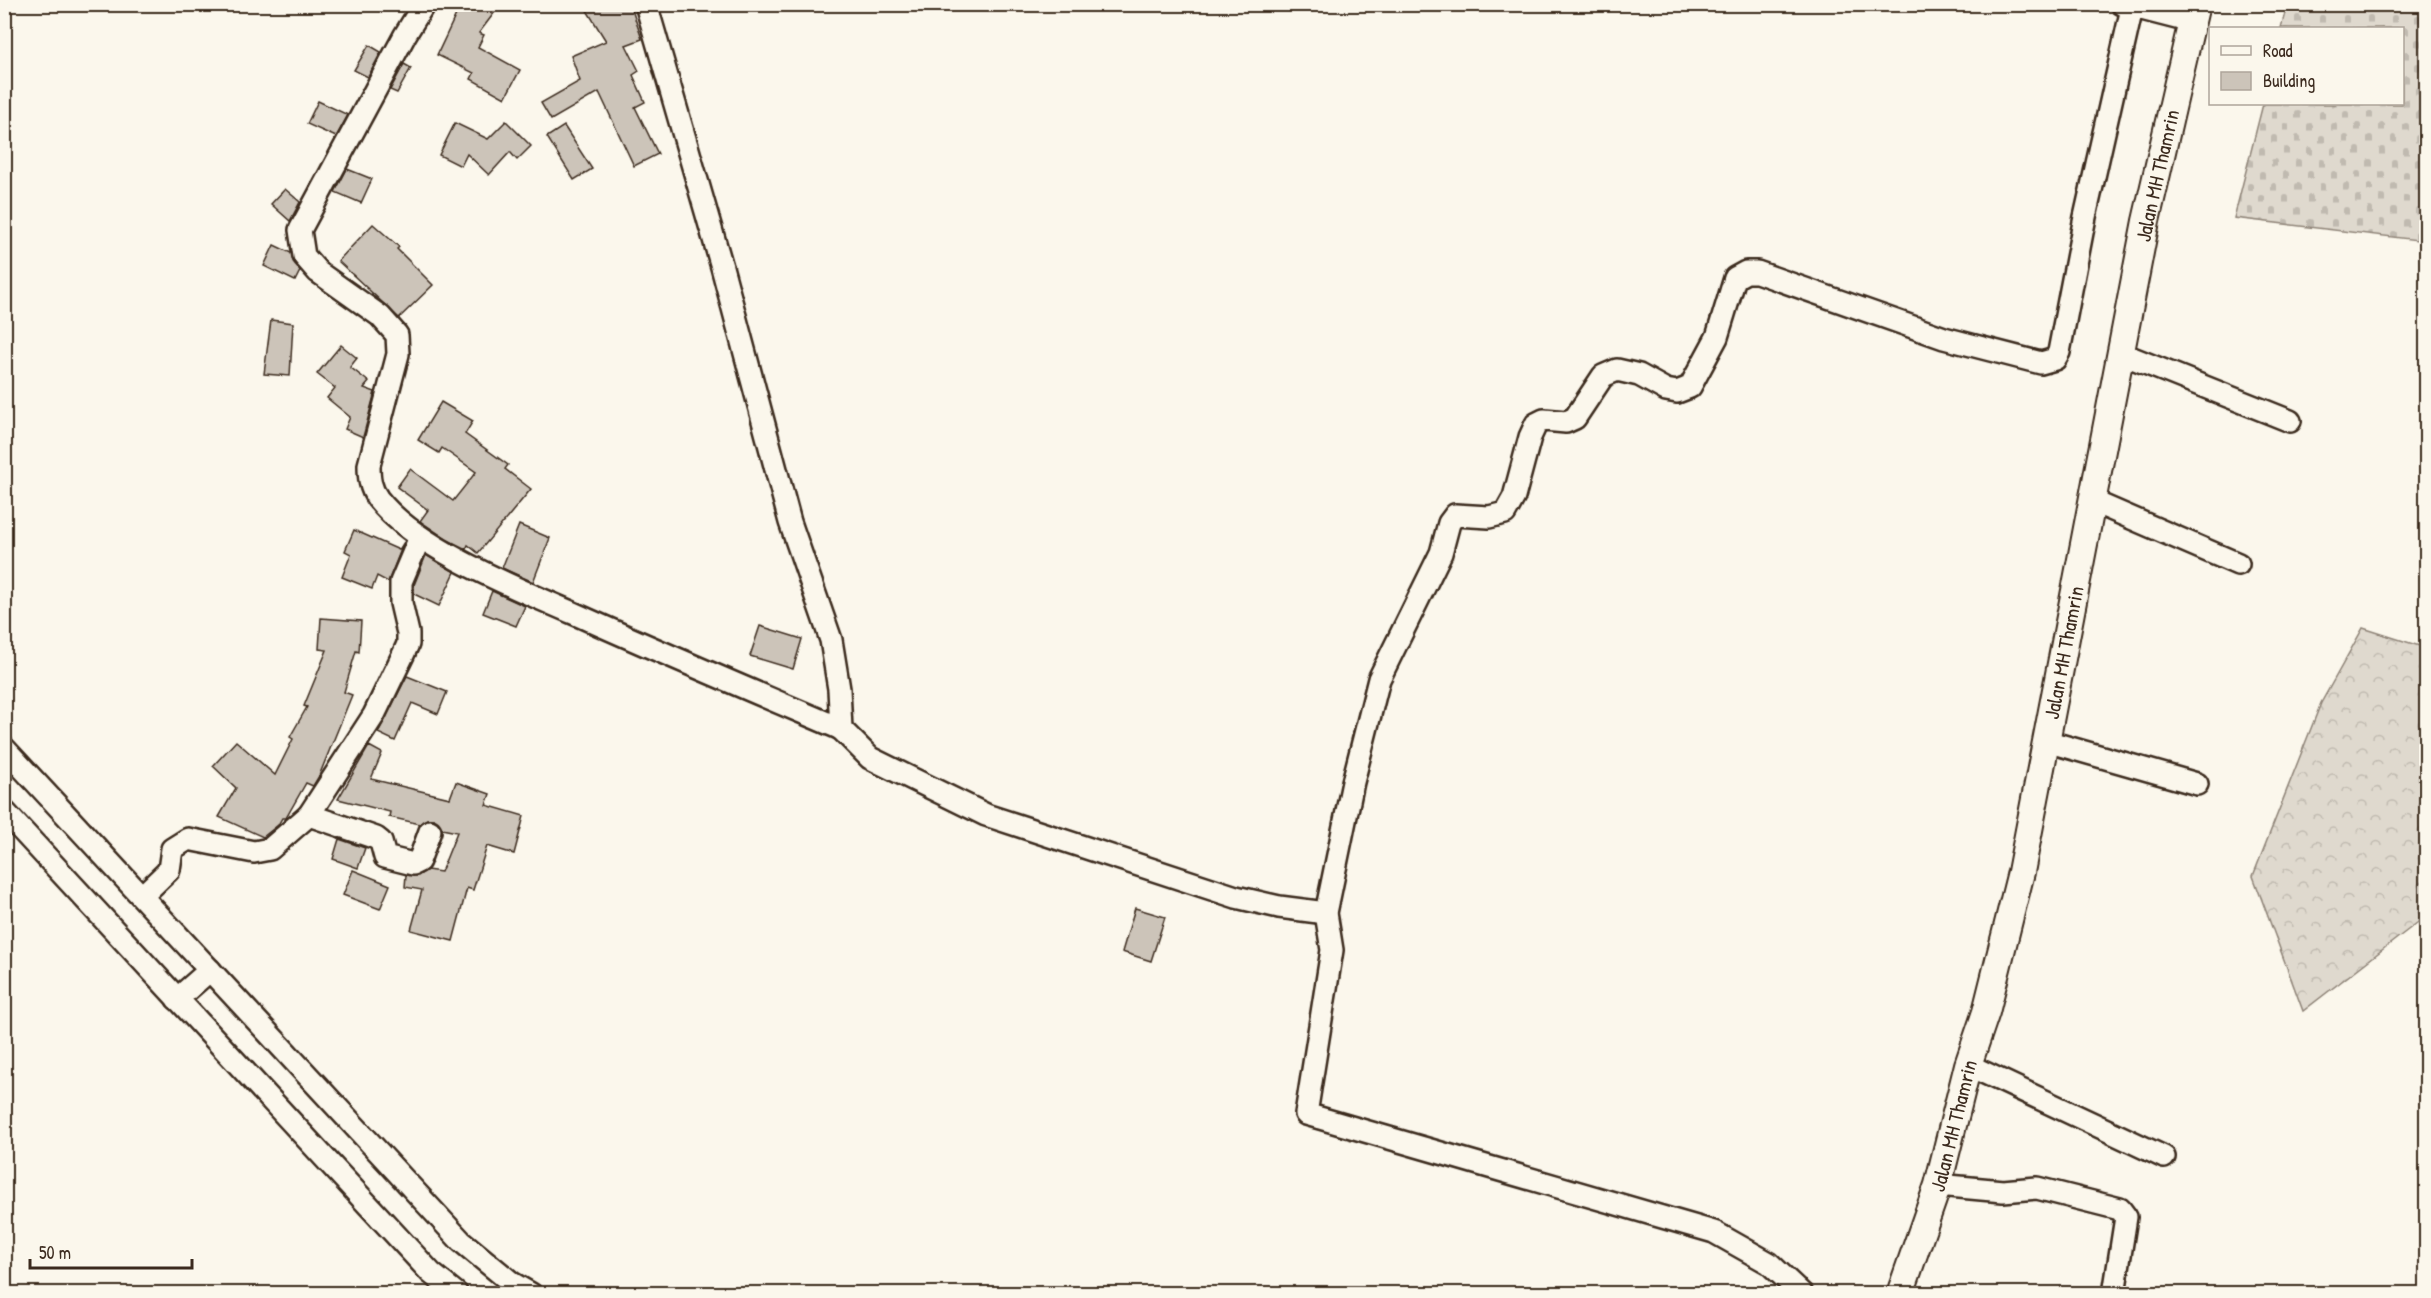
<svg xmlns="http://www.w3.org/2000/svg" width="2431" height="1298" font-family="'Patrick Hand',sans-serif">
<style>
.forest{fill:url(#forest-crowns);stroke:#8d8276;stroke-width:1.5}
.cemetery{fill:url(#cemetery-stones);stroke:#8d8276;stroke-width:1.5}
.building{fill:#ccc4b9;stroke:#3b2a1e;stroke-width:1.5}
.lines{fill:none;stroke-linecap:round;stroke-linejoin:round}
.minor-casing{stroke:#3b2a1e;stroke-width:26}
.tertiary-casing{stroke:#3b2a1e;stroke-width:30}
.minor{stroke:#fbf7ec;stroke-width:21}
.tertiary{stroke:#fbf7ec;stroke-width:26}
.labels{text-anchor:middle;dominant-baseline:central;stroke-width:5;stroke-linejoin:round;paint-order:stroke}
.street-label{font-size:21px;fill:#3b2a1e;stroke:#fbf7ec}
</style>
<defs>
<pattern id="forest-crowns" width="20" height="18" patternUnits="userSpaceOnUse" patternTransform="scale(1.5)"><rect width="20" height="18" fill="#dfd9ce"/><path d="M2 6a3 3 0 1 1 6 0M12 15a3 3 0 1 1 6 0" fill="none" stroke="#c0bab0"/></pattern>
<pattern id="cemetery-stones" width="16" height="16" patternUnits="userSpaceOnUse" patternTransform="scale(1.5)"><rect width="16" height="16" fill="#dfd9ce"/><path d="M2 7V4a2 2 0 0 1 4 0v3zM10 15v-3a2 2 0 0 1 4 0v3z" fill="#c0bab0"/></pattern>
</defs>
<rect width="100%" height="100%" fill="#fbf7ec"/>
<filter id="ink" filterUnits="userSpaceOnUse"><feTurbulence type="fractalNoise" baseFrequency=".0167" numOctaves="2"/><feDisplacementMap in="SourceGraphic" scale="12" xChannelSelector="R" yChannelSelector="G"/><feConvolveMatrix kernelMatrix="1 2 1 2 8 2 1 2 1" color-interpolation-filters="sRGB"/></filter>
<g filter="url(#ink)">
<polygon class="forest" points="2363,628 2426,648 2426,916 2303,1011 2253,876 2321,703"/>
<polygon class="cemetery" points="2287,5 2426,5 2426,241 2234,218 2263,104 2402,104 2402,28 2281,28"/>
<g class="building">
<polygon points="461,4 501,4 479,33 484,35 478,47 520,70 505,98 471,79 474,73 437,55"/>
<polygon points="583,4 630,4 642,39 626,45 639,71 633,75 645,102 635,107 658,154 634,166 599,92 551,120 541,103 580,81 571,56 606,41"/>
<polygon points="369,45 381,52 368,77 354,70"/>
<polygon points="404,64 411,68 397,93 390,90"/>
<polygon points="318,101 348,115 336,137 307,124"/>
<polygon points="506,121 531,146 517,160 510,152 489,175 467,154 461,166 439,155 455,123 488,139"/>
<polygon points="564,126 592,169 574,180 547,137"/>
<polygon points="347,169 372,179 361,203 335,192"/>
<polygon points="285,189 300,202 290,221 271,204"/>
<polygon points="373,224 399,247 397,249 433,285 399,318 338,261"/>
<polygon points="274,245 291,253 300,271 295,281 264,266"/>
<polygon points="271,320 293,323 290,376 264,374"/>
<polygon points="341,345 357,358 350,367 369,382 364,388 375,392 363,437 345,429 350,417 327,398 335,388 317,374"/>
<polygon points="441,402 473,421 465,434 508,465 505,469 531,489 478,553 468,545 466,549 448,540 420,521 428,510 397,487 410,469 453,501 476,472 442,448 439,453 418,440"/>
<polygon points="519,525 550,538 533,582 502,568"/>
<polygon points="354,530 399,550 404,542 388,582 377,576 372,589 342,577 351,554 345,551"/>
<polygon points="426,555 455,572 439,606 414,594 414,585"/>
<polygon points="492,591 525,606 516,626 483,613"/>
<polygon points="321,618 361,621 359,652 356,651 344,692 352,695 319,776 313,786 306,783 286,818 282,818 278,825 263,837 219,817 236,788 213,766 236,741 275,775 293,739 290,737 307,707 304,706 327,650 319,649"/>
<polygon points="760,626 802,639 793,669 750,656"/>
<polygon points="407,676 447,692 438,714 412,703 395,741 378,733"/>
<polygon points="369,746 382,753 371,779 450,798 456,782 490,794 486,805 524,816 514,854 487,846 473,890 467,888 453,941 411,930 422,890 405,887 406,875 418,876 427,870 441,872 457,832 442,829 434,819 427,819 420,824 389,817 390,812 338,799"/>
<polygon points="339,839 365,848 358,868 333,859"/>
<polygon points="353,870 390,885 380,909 343,895"/>
<polygon points="1135,908 1165,917 1151,961 1122,952"/>
</g>
<g class="lines">
<defs>
<g id="minor">
<path d="M424,4L405,35L300,230L304,256L318,272L380,316L397,335L398,354L369,465C369,478 370,488 378,499C417,549 516,588 573,613C662,653 752,691 841,729"/>
<polyline points="646,4 722,267 790,522 831,640 839,689 841,729 870,758 986,815 1236,897 1279,907 1326,913"/>
<polyline points="2122,4 2192,22"/>
<polyline points="2120,353 2290,421"/>
<polyline points="2092,501 2238,564"/>
<polyline points="2046,741 2197,784"/>
<polyline points="4,748 461,1241 512,1283 531,1294"/>
<polyline points="4,811 431,1273 457,1294"/>
<polyline points="309,815 376,838 381,842 385,857 413,864 419,861 430,831"/>
<polyline points="142,896 169,870 172,849 188,839 254,852 270,849 309,815 374,715 403,655 408,644 408,633 401,603 401,582 420,537"/>
<polyline points="177,999 210,970"/>
<polyline points="1968,1065 2164,1157"/>
<polyline points="1938,1185 2003,1191 2037,1188 2120,1209 2126,1217 2114,1294"/>
<polyline points="1802,1294 1769,1263 1714,1232 1306,1114 1332,950 1326,913 1353,782 1379,679 1441,553 1449,523 1455,515 1489,517 1505,513 1514,497 1530,437 1536,424 1544,420 1566,422 1575,418 1603,376 1617,370 1639,375 1666,390 1677,392 1690,387 1717,337 1735,278 1746,272 1757,272 1944,338 2041,363 2055,359 2059,352 2085,217 2132,8"/>
</g>
<g id="tertiary">
<path id="s1" d="M1900,1294L1938,1185L1968,1065L1986,1012L2021,872L2146,221L2196,4"/>
</g>
</defs>
<use href="#minor" class="minor-casing"/>
<use href="#tertiary" class="tertiary-casing"/>
<use href="#minor" class="minor"/>
<use href="#tertiary" class="tertiary"/>
</g>
</g>
<g class="labels">
<g class="street-label">
<text stroke="none"><textPath href="#s1" startOffset="1149">Jalan MH Thamrin</textPath></text>
<text stroke="none"><textPath href="#s1" startOffset="663">Jalan MH Thamrin</textPath></text>
<text stroke="none"><textPath href="#s1" startOffset="177">Jalan MH Thamrin</textPath></text>
</g>
</g>
<rect width="2431" height="1298" fill="none" stroke="#fbf7ec" stroke-width="24"/>
<rect x="12" y="12" width="2407" height="1274" fill="none" stroke="#3b2a1e" stroke-width="2" filter="url(#ink)"/>
<rect x="2209" y="27" width="195" height="78" fill="#fbf7ec" stroke="#aea59a" stroke-width="1.5"/>
<rect x="2221" y="46" width="30" height="9" fill="#fbf7ec" stroke="#aea59a" stroke-width="1.5"/>
<text x="2263" y="57" font-size="18" fill="#3b2a1e">Road</text>
<rect x="2221" y="72" width="30" height="18" fill="#ccc4b9" stroke="#aea59a" stroke-width="1.5"/>
<text x="2263" y="87" font-size="18" fill="#3b2a1e">Building</text>
<path d="M30 1259v9h162v-9" fill="none" stroke="#3b2a1e" stroke-width="3"/>
<text x="39" y="1259" font-size="18" fill="#3b2a1e" stroke="#fbf7ec" stroke-width="4.5" paint-order="stroke">50 m</text>
</svg>
